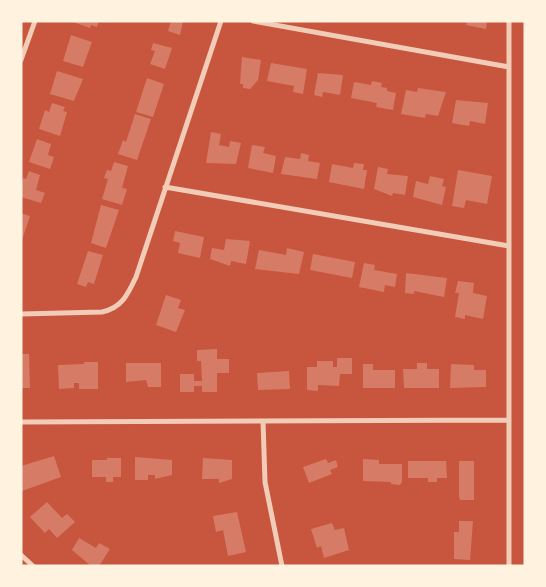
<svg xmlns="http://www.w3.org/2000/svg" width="546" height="587" viewBox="0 0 546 587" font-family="'Sofia Sans Condensed',sans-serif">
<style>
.building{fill:#d67c66}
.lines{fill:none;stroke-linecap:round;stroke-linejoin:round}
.minor{stroke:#f1ccb7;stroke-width:5}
</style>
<rect width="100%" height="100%" fill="#c8553d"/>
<!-- building -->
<path class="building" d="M70 21H99L97 27 91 25 90 28Z
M171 21H183L180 35 168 31Z
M467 21H487L486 29 466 25Z
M71 35 92 42 83 67 63 61Z
M153 43 172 48 165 69 150 64 155 51 151 50Z
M242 57 261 60 258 80 250 89 243 88V84H240Z
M271 63 307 69 303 94 293 92 294 86 267 81Z
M57 71 83 79 74 101 50 94Z
M318 73 343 75 340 95 323 92 322 97 314 95Z
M147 78 164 84 153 117 136 112Z
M372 81 382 83 381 87 387 88V91L396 93 393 110 376 107 377 103 351 98 354 82 371 85Z
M418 88 446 92 438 116 426 114 425 118 401 114 406 90 417 92Z
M456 100 488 103 485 124 470 121 469 126 452 123Z
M52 103 65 107 63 111 67 112 60 136 39 129 45 110 49 112Z
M135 114 151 119 137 160 118 154 123 140 126 142Z
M211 132 221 134 219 145 229 147 230 141 241 143 236 164 206 163Z
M37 139 51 144 48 155 54 157 50 169 29 162Z
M252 145 265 147 263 153 276 156 273 173 248 168Z
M301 153 309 155 308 161 320 163 317 179 281 174 285 157 300 159Z
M114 162 128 166 122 188 127 189 122 205 102 199 108 179 104 178 107 170 111 171Z
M354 163 364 164 363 170H367L364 189 329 182 332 164 353 168Z
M378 167 388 169 387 174 408 176 405 195 393 193 392 196 374 189Z
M458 170 492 176 487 204 466 200 464 208 452 206Z
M29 171 40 175 36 190 45 193 41 203 21 197V183L23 178 26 179Z
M430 176 444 179 442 186 446 187 442 205 413 197 416 181 428 184Z
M101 205 119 210 106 248 91 243Z
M21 213 30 216 21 243Z
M175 231 204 237 200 258 178 253 180 243 173 241Z
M226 239 250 241 246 264 231 261 230 266 210 259 212 248 224 250Z
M287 248 304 252 299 274 255 269 259 250 286 255Z
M88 251 103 255 94 284 88 282 86 287 77 284Z
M313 254 355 262 352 278 310 270Z
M364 263 375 265 374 270 397 274 395 287 385 285 384 292 359 287Z
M406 273 447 278 444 297 414 291V294L405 293Z
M458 281 474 283 473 293 487 296 483 319 465 315V319L455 317 459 293H455Z
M166 295 181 300 178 308 185 310 176 332 156 325Z
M217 349V359H229V373H217V392H202V386H194V392H180V374H194V381H202L201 361H197V350Z
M21 354H29L30 388H21Z
M337 358H352V374H340L339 386 318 385V391L307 390V367H317V361H333V367H337Z
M84 362H98V389H79V383H74V388L59 389 58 365 84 364Z
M126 363H161V387H148L146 380 126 382Z
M417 363H427V369H439V388H404L403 369H417Z
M363 364H373V370H395V388H363Z
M451 364 474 365V370H486V387L450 388Z
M289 371 290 389 258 390 257 373Z
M54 456 61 477 22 491 21 466Z
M135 457 172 460V475L155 479V475H148V480H135Z
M107 458H121V477H113V482H106V477H92V460H107Z
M203 458 232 460V479L219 483V479H202Z
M326 459 328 463 336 460 338 467 330 470 332 474 309 483 303 467Z
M363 459 379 460V464H402V482L400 485 391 484V482L363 481Z
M408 461H446L447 478H437V482H428V478H408Z
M459 461H474V500H460L459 497Z
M47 502 62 518 67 514 75 522 57 538 49 529 45 533 30 517Z
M237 512 246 552 228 556 223 530 216 532 213 516Z
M459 521H473L470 560 454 559V532H459Z
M332 523 335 530 344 528 349 550 324 558 321 546 317 548 311 529Z
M79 538 96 548 99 543 110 549 99 566H91L72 550Z"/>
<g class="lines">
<!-- minor -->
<path class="minor" d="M253 21 509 67
M21 60 35 21
M165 187 509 246
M21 314 102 312C122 308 128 294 136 277L221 21
M263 421 265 482 282 566
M21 422 508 420
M21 555 33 566
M509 566V21"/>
</g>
<!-- border -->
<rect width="546" height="587" fill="none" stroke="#fff3e0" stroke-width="45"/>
</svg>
